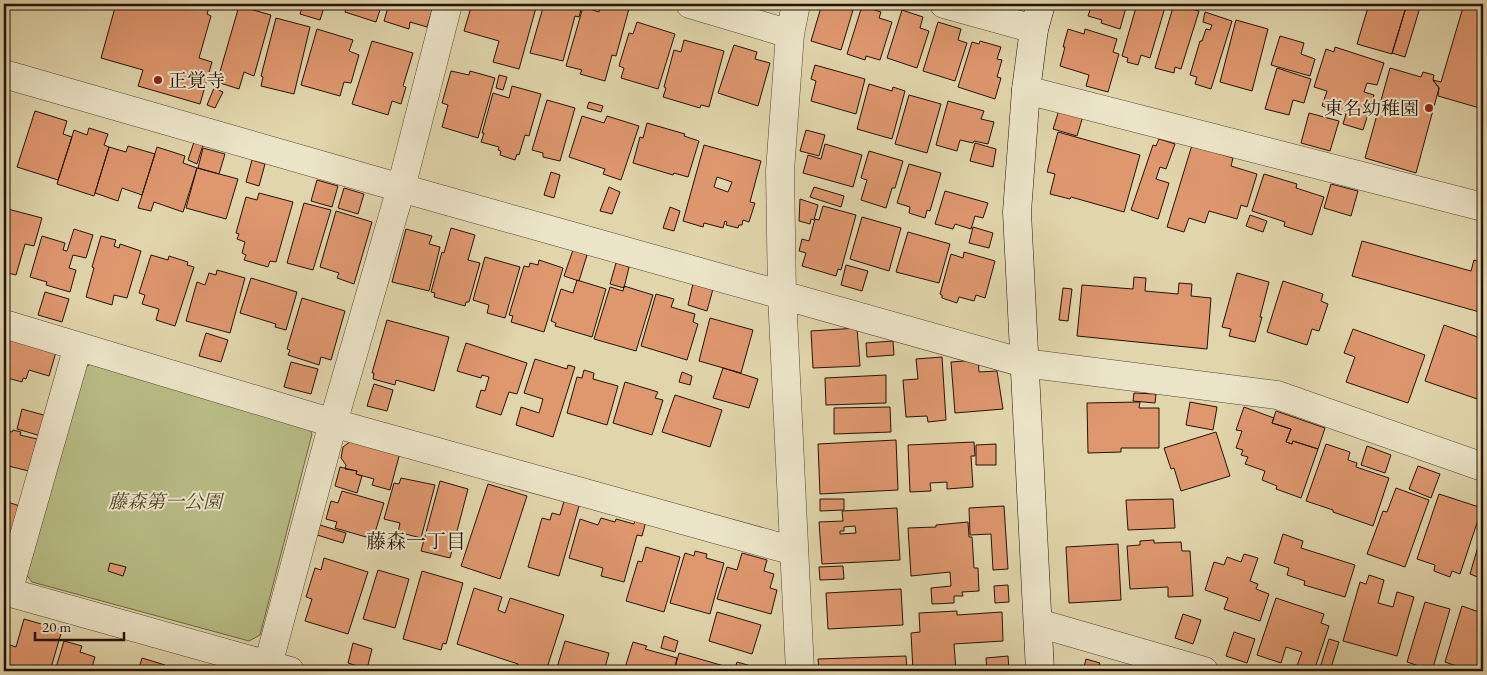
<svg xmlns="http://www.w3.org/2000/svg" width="1487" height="675" viewBox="0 0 1487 675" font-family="'EB Garamond','Noto Serif JP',serif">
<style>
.green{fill:#b8bc85;stroke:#6e6745}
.building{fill:#df976e;stroke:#251205;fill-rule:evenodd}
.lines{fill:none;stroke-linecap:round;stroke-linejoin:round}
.street-casing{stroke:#54432e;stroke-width:29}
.secondary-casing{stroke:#251205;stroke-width:29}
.street{stroke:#ece4c8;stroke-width:28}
.secondary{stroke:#ece4c8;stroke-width:28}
.poi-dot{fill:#8f2418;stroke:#ece4c8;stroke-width:2}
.labels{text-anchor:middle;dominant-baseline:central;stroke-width:4;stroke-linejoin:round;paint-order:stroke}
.poi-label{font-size:19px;fill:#251205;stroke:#ece4c8;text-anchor:start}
.park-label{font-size:19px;font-style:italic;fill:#51452b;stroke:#ece4c8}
.neighbourhood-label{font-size:20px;fill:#251205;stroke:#ece4c8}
</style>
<rect width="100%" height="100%" fill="#e1d5ab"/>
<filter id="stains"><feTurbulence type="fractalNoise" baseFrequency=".004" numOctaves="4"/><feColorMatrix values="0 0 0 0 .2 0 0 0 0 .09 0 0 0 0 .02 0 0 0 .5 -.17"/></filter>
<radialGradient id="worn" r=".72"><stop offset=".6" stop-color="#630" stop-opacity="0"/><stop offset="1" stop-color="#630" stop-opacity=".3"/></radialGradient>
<!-- green -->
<path class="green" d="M92 363 305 423 312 434 260 635 249 641 32 582 24 572 82 370Z"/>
<!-- building -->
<path class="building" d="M116 4H210L207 14 211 16 199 58 212 62 200 104 138 86 143 70 101 58Z
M303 4H325L320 20 300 14Z
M347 4H382L376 22 345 12Z
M389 4H434L427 27 410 22 409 29 384 21Z
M472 4H537L519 69 493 62 499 41 464 31Z
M544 4H574L582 6 579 17 575 16 563 61 530 53Z
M601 4 630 5 616 56 612 55 605 81 580 74 582 70 566 66 583 7 599 12Z
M822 4H845L844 8 853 10 841 50 811 41Z
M1092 4H1127L1120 29 1101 23 1102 20 1088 16Z
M1137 4H1166L1150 58 1141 55 1138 65 1127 62 1128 58 1122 56Z
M1174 4 1199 11 1181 69 1175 67 1174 73 1155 68Z
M1369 4H1407L1392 54 1357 44Z
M1407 4H1421L1405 57 1392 53Z
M1464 4H1483V109L1438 96 1439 88 1433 80 1441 82Z
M239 6 271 15 254 76 244 72 239 89 217 82Z
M862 6 881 12 879 18 892 22 880 60 866 56 865 60 847 54Z
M902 10 923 17 920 28 929 31 917 68 887 58Z
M1205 12 1232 21 1211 89 1195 84 1197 77 1190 75 1200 41H1202L1206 29 1210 30 1212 25 1203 22Z
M276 18 310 27 294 94 261 86 263 77 261 76Z
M1236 20 1268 29 1252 91 1220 82Z
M637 22 675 34 658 89 621 78 624 68 619 66 629 33 633 34Z
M938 22 961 29 958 40 967 43 955 81 923 71Z
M317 29 353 40 349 51 359 55 351 83 344 82 340 96 301 85Z
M1068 29 1084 34 1085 29 1117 39 1113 52 1119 54 1108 92 1086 86 1089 75 1060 66 1065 47H1063Z
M1280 36 1304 43 1301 54 1315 59 1310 76 1271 65Z
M684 40 724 51 709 107 701 105 700 108 663 97 666 88 664 87 674 50 681 52Z
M372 41 413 53 403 86 406 87 401 104 392 101 388 115 352 104Z
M980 41 1001 47 997 59 1002 60 997 77 1001 78 995 99 958 87 972 42 979 44Z
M734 45 757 52 755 59 770 63 758 106 718 93Z
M1335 47 1384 63 1377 85 1367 83 1364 92 1374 95 1363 130 1343 124 1346 114 1322 106 1327 91 1314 87 1326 49 1334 52Z
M815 65 865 79 856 114 811 101 816 81 811 79Z
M1277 68 1311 79 1304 103 1293 100 1289 115 1265 109Z
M1390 68 1421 77 1423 72 1434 75 1433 80 1439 88 1416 173 1365 158Z
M451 71 469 75 470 71 495 78 478 138 442 127 448 105 442 103Z
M499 75 507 77 503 90 496 88Z
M869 84 892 91 893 87 905 91 892 139 857 129Z
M512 86 541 94 529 136 525 135 519 155 517 154 515 160 500 155 501 151 498 150 499 147 481 142 484 133H482L493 93 509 98Z
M214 88 223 92 215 108 207 105Z
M909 95 941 104 927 153 895 144Z
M547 100 575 108 560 161 543 157V153L532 150Z
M948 101 984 111 981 119 994 122 988 144 974 141 973 143 960 140 957 151 936 145Z
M589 102 603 106 601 112 587 108Z
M1059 110 1083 116 1077 136 1053 129Z
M35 111 67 121 63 134 72 137 58 180 17 167Z
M1309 113 1339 121 1330 151 1301 143Z
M582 116 604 123 607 116 639 126 621 180 603 174 605 169 569 157Z
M647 123 685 134 684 136 699 141 688 177 674 173 673 175 633 163 640 137 643 138Z
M89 128 108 134 104 145 109 147 94 196 57 184 74 130 87 135Z
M806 130 825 135 819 156 800 151Z
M1058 132 1140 155 1124 212 1071 197 1070 199 1050 194 1055 174 1047 172Z
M1159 139 1175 144 1166 169 1160 167 1156 179 1169 183 1158 219 1131 210 1153 145 1156 146Z
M194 142 203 145 197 164 188 160Z
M975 143 996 149 993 167 970 161Z
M825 144 862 155 853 187 803 173 808 155 821 159Z
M704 145 761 161 750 202 755 203 749 222 743 220 742 225H739L738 228 726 225 727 222 725 221 723 228 704 223 703 227 683 221ZM717 177 732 182 728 192 714 187Z
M1192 145 1233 158 1231 166 1257 174 1247 207 1241 205 1237 219 1209 211 1205 223 1189 218 1184 232 1167 227Z
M128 146 155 154 142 195 122 188 118 201 95 193 109 147 126 152Z
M157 147 185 156 183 163 197 168 183 212 154 202 151 211 138 208Z
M203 148 225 154 219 174 198 168Z
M869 151 903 161 895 188H892L886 208 861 200 867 180 861 178Z
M252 160 265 164 259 186 246 182Z
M909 164 941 173 930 211 927 210 925 218 909 213 910 207 897 203Z
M197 168 238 179 226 219 186 208Z
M551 172 560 175 554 198 544 195Z
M1264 174 1297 184 1296 188 1324 197 1312 235 1284 226 1285 222 1252 211Z
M317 180 338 186 332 207 311 201Z
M1331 184 1358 191 1351 216 1324 208Z
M609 187 620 192 612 214 600 211Z
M814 187 844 196 841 207 810 197Z
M344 188 364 194 358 214 338 208Z
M945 191 988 203 983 218 975 216 971 229 955 224 953 229 935 224Z
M259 193 293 202 276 262 270 261 268 267 244 260 246 255 242 253 245 242 237 239 239 234 236 233 246 197 257 200Z
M800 199 818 205 814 220 811 219 810 224 799 221Z
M304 203 331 210 313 270 287 263Z
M823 206 856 215 841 270 838 269 836 276 802 266 806 253 799 251 802 239 809 241 815 219 819 220Z
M670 207 680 211 674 231 663 228Z
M4 208 42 218 34 246 25 244 16 275 4 272Z
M336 211 372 222 354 284 337 278 339 273 320 267Z
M1250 215 1267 221 1263 232 1246 226Z
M862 217 901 228 889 271 850 259Z
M973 227 993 233 989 248 969 243Z
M451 228 475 235 468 260 480 263 469 302H466L465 306 434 297 435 293 431 292 442 252 444 253Z
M74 229 93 235 86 258 73 255 69 268 76 270 70 292 46 285 47 282 30 277 42 236 65 243 63 250 67 251Z
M406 229 432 236 429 244 440 247 429 291 392 282Z
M908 232 950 244 939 283 896 272Z
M101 236 116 240 114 246 119 248 120 244 141 251 127 298 114 295 112 305 86 297 94 268 92 267Z
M1362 241 1471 271 1474 260 1483 263V313L1352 276Z
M573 250 587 255 579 281 564 276Z
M964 252 995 261 985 298 976 295 974 301 959 297 957 303 942 298V295L940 294 951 254 963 258Z
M151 255 168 260 169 256 188 262 187 265 194 267 175 326 156 320 159 309 142 304 145 295 139 293Z
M485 257 520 267 505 318 487 313 489 305 473 300Z
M539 260 563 268 544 332 511 322 513 316 509 315 524 266 529 267 530 263 538 265Z
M616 263 629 267 624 288 610 284Z
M846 265 868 271 862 291 841 285Z
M217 270 245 278 230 333 186 321 197 282 205 285 209 273 216 275Z
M1237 273 1269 282 1260 317H1262L1255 342 1229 336 1231 329 1222 327Z
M1134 277 1146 278 1145 291 1178 294 1179 283 1192 284 1191 296 1211 298 1207 349 1077 336 1082 285 1133 289Z
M251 278 297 292 286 330 275 327 276 324 240 313Z
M577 280 606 289 592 337 555 326 556 323 551 321 561 289 573 293Z
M1283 281 1323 294 1321 301 1328 304 1319 331 1312 329 1307 345 1267 332Z
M693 284 713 289 707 311 688 305Z
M624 286 653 295 636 351 594 339 610 287 623 291Z
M1063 288 1072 289 1068 321 1059 320Z
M45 292 69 299 62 322 38 315Z
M656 294 674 299 671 307 695 314 693 322 698 324 687 360 641 346Z
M302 298 345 311 331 360 321 357 319 365 288 355 290 350 287 349Z
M710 318 753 330 741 373 699 361Z
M387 320 449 337 434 391 396 380 395 385 373 379 374 373H372Z
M1444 325 1483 339V401L1425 381Z
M857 328 860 366 813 368 811 331Z
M1353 329 1425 355 1408 403 1346 382 1355 357 1344 353Z
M206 333 228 340 221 362 199 356Z
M4 337 56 352 49 376 29 370 26 379 23 378 22 382 4 377Z
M893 341 894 355 867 357 866 343Z
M466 343 527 363 517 394 509 392 501 415 476 407 481 390 485 391 489 377 482 375 481 378 457 371Z
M942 357 946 420 928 422 927 416 906 417 903 380 918 379 916 359Z
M535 359 567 369 568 365 575 367 553 437 516 425 521 407 539 413 543 399 524 393Z
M978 360 979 372 997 371 1003 409 955 413 951 362Z
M291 362 318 369 311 394 284 387Z
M723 368 758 379 749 408 713 398Z
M584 370 594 373 593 379 618 386 607 425 567 413 577 377 582 378Z
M682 372 692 376 690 385 679 382Z
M886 375V403L826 405 825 378Z
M625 382 658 392 655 398 663 400 652 435 613 423Z
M374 384 393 390 387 411 367 406Z
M1134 393 1156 394 1155 403 1133 401Z
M675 395 722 410 710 447 662 432Z
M1140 402 1139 408H1159V448H1121V452L1088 453 1087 403Z
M1190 402 1217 407 1213 430 1186 425Z
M890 407 891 432 834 434V408Z
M1244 407 1274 418 1272 423 1291 429 1286 442 1292 444 1293 441 1318 449 1301 498 1276 489 1277 486 1262 480 1265 471 1245 464 1248 457 1241 455 1243 450 1236 448 1242 431 1236 430Z
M22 409 47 416 41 436 17 429Z
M1276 411 1325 428 1318 449 1293 441 1292 444 1286 442 1291 429 1272 423Z
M4 430 12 432 13 430 21 432 20 435 37 439 29 471 4 465Z
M1216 432 1230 476 1181 491 1174 468 1171 469 1164 448Z
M896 440 898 490 820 494 818 444Z
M351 441 401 449 390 490 372 485 374 479 356 474 357 471 345 469 346 465 341 458 343 447Z
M974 442 975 456H971L973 487 947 489V482L930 483 931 491 910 492 908 445Z
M996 444V465H976V445Z
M1326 444 1350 452 1348 460 1357 463 1356 467 1389 478 1373 526 1333 512V510L1306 501Z
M1367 446 1391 455 1385 473 1361 465Z
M1418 466 1440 474 1431 498 1409 489Z
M340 467 357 471 356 474 362 476 357 493 335 486Z
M401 478 435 485 421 538 398 532 400 523 384 519 394 483 399 484Z
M440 481 468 489 450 558 421 551Z
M488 484 527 496 500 579 461 566Z
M1396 488 1429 500 1405 567 1367 554 1383 511 1387 512Z
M342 491 384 503 373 539 335 528 337 522 326 519 331 501 338 503Z
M566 494 581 499 559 576 528 567 542 518 550 520 552 513 560 515Z
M1439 494 1482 508 1460 574 1452 571 1450 577 1434 571 1435 565 1417 559Z
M820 499H844V510L820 511Z
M1173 499 1175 528 1128 530 1126 500Z
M4 501 20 506 7 546 4 545Z
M1004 506 1008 569 993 570 991 534 970 535 969 508Z
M897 508 900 560 822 564 819 522 843 521 842 511ZM855 526 856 533 840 534V531H844V527Z
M638 511 648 514 642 536 637 535 624 582 601 576 603 568 569 558 580 519 598 525 601 518 615 522 616 519 634 524Z
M968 522 969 537H972L974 568H978L979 591 962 592 963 596H954V603L932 604 931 588 951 586 950 572 911 576 908 528 936 527V525Z
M320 525 346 533 343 543 317 535Z
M1482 533H1483V579L1470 574Z
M1283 534 1303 541 1301 548 1355 565 1345 597 1304 585 1305 581 1287 575 1289 568 1274 563Z
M1154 540V543L1181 542 1182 551H1190L1193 596 1168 597V587L1130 589 1127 546 1140 545V541Z
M1118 544 1121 600 1069 603 1066 547Z
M646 547 680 557 664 612 626 601 638 561 642 562Z
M695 551 707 554 706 558 724 563 710 614 670 603 685 553 694 556Z
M742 553 767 560 764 571 774 574 770 588 777 590 771 614 717 599 727 567 737 570Z
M1244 554 1258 558 1250 581 1258 584 1256 589 1269 594 1260 621 1224 609 1228 598 1205 590 1214 562 1224 565 1227 557 1241 562Z
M324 558 368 572 348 634 305 621 312 599 306 597 315 568 321 570Z
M110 563 126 567 123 576 108 571Z
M843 566 844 579 820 580 819 567Z
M378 570 409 579 395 628 363 619Z
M422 571 463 583 446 644 443 643 441 650 403 639Z
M1369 575 1384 580 1378 603 1393 607 1397 592 1414 597 1397 656 1343 641 1360 582 1366 584Z
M1008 585 1009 602 995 603 994 586Z
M474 588 502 597 498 610 505 613 510 598 564 615 546 671H524L517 669 518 664 457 644Z
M901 589 903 625 828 629 826 593Z
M1276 598 1324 614 1321 623 1329 626 1314 671H1295L1302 652 1286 647 1281 663 1257 655Z
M1425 602 1450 609 1432 671 1421 670 1422 667 1407 662Z
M1462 606 1479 612 1478 616 1483 617V671H1464L1465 669 1445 662Z
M957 611V615L1002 612 1003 641 954 644 956 671H913L911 633 920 632 919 613Z
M717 612 761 625 752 654 709 641Z
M1183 614 1201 620 1193 644 1175 638Z
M24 619 62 630 50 671H19L4 667 10 645 16 647Z
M1234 632 1255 639 1247 663 1226 656Z
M664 636 678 641 675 652 661 648Z
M1329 639 1339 642 1330 671H1319Z
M64 641 82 646 80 652 95 657 92 667 101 671H55Z
M565 641 609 653 604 671H556Z
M633 642 647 646 645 649 677 658 674 671H624Z
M353 643 372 649 367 669 348 663Z
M679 653 731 668 730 671H674Z
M906 656 907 671H819L818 659Z
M1008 656 1009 671H987L986 658Z
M142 658 165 665 163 671H138Z
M1086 659 1100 663 1099 665 1104 666 1103 671H1083Z
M737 662 769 671H734Z"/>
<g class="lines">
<defs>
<path id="street" d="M690 4 790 34
M796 4 790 34 780 171 782 295 800 671
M944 4 1034 29
M4 74 401 188 1024 363 1277 395 1483 467
M1026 90 1483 207
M4 324 333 423 794 551
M4 591 290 671
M8 592 78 346
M1038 623 1204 671
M268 671V665L333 423 401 188 448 4"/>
<path id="secondary" d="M1040 671 1017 212 1026 90 1034 29 1041 4"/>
</defs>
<!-- street casing -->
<use href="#street" class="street-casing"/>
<!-- secondary casing -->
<use href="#secondary" class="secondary-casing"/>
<!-- street -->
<use href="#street" class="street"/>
<!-- secondary -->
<use href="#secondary" class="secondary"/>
</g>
<!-- markers -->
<g class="poi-dot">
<circle cx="158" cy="80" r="5"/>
<circle cx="1429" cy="108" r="5"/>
</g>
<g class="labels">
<!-- poi labels -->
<g class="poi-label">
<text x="168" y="80">正覚寺</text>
<text x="1419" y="108" text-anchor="end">東名幼稚園</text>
</g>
<!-- park labels -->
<g class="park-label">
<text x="165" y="501">藤森第一公園</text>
</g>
<!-- neighbourhood labels -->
<g class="neighbourhood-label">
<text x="416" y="541">藤森一丁目</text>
</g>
</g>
<!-- margin -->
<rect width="1487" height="675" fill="none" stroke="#e1d5ab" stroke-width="20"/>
<rect x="5" y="5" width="1477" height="665" fill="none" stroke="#251205" stroke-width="2.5"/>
<rect x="10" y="10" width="1467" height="655" fill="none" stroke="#251205"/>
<!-- scale -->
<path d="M35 632v8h89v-8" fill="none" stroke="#251205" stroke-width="2.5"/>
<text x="42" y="632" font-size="15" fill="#251205" stroke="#ece4c8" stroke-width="4" paint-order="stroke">20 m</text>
<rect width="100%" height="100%" filter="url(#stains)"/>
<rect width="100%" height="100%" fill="url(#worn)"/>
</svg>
